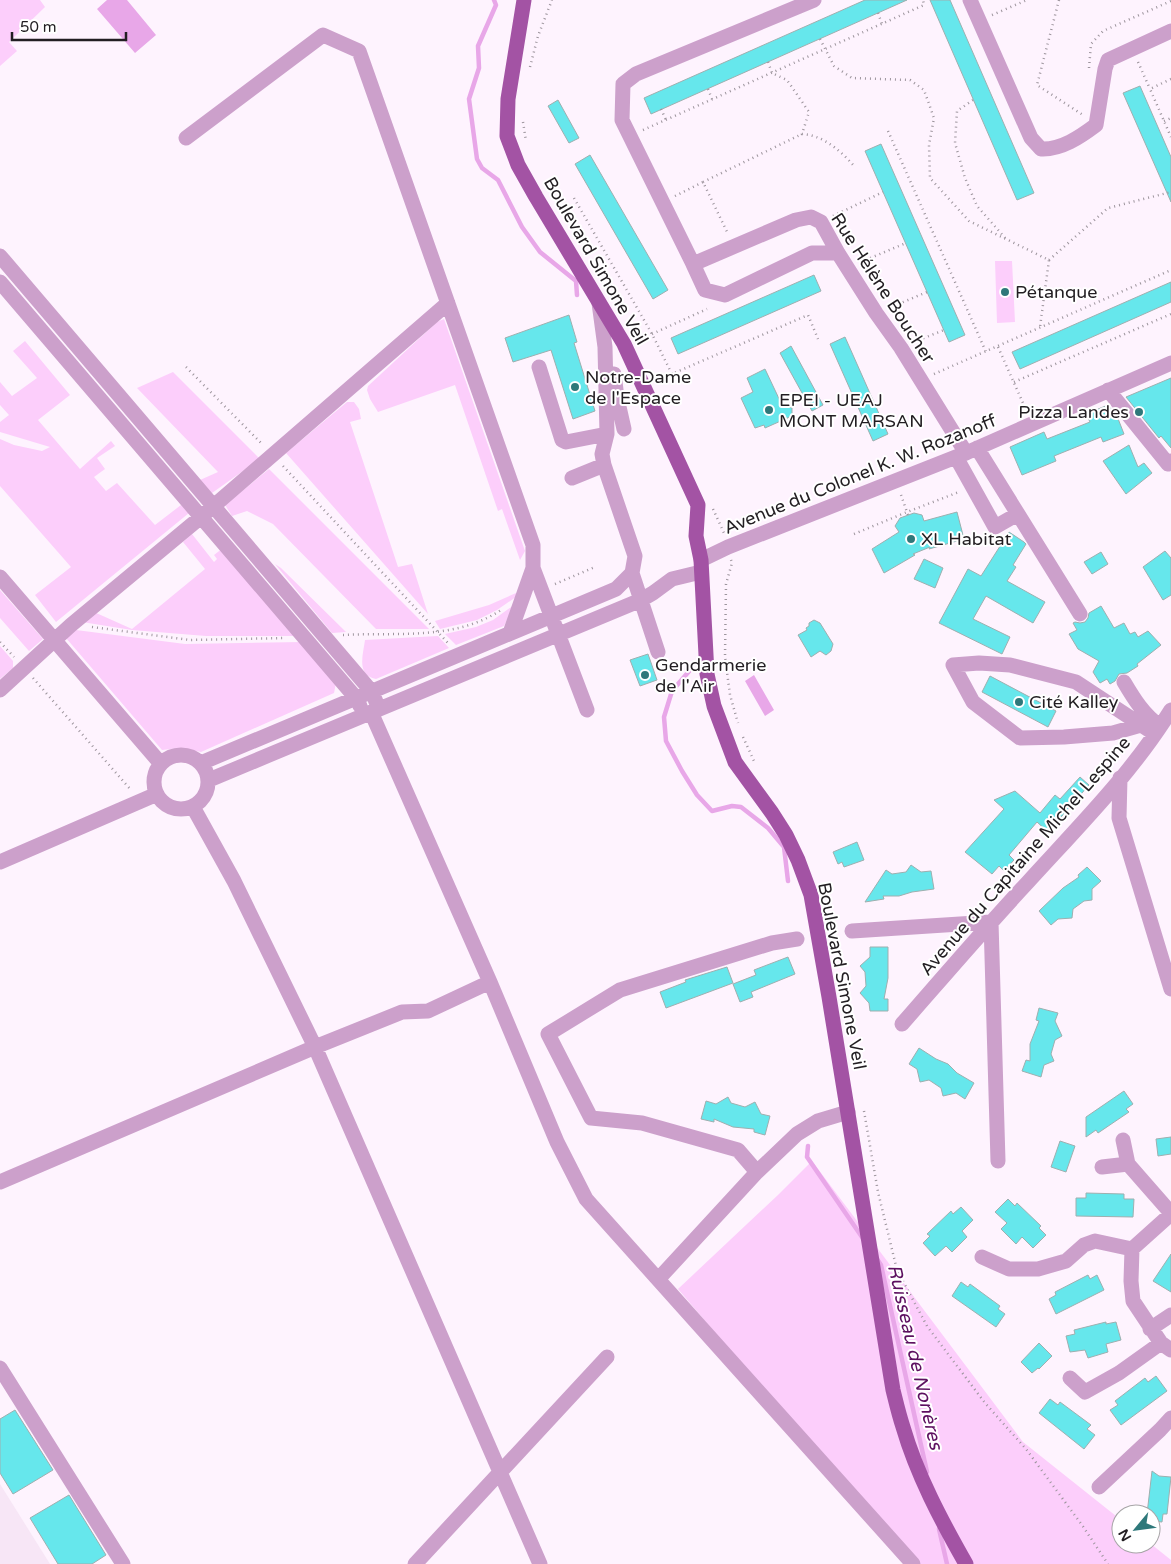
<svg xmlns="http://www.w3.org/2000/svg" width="1171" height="1564" viewBox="0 0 1171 1564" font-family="'Varela Round',sans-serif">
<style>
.built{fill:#f7e6f6}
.green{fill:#fccefb}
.water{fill:#e8a7e8}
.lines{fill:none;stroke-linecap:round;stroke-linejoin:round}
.stream{stroke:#e8a7e8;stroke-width:4.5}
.building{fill:#66e7ec;stroke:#9eafaf}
.path{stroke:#9d959d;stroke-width:2.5;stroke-dasharray:1 4;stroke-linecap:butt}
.minor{stroke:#cca0cb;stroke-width:15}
.major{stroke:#a353a4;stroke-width:15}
.poi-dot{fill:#2e787a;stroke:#fff;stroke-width:2}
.labels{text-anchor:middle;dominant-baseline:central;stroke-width:4;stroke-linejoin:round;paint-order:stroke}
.street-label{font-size:18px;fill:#221e22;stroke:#fff}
.poi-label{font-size:18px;fill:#221e22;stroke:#fff;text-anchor:start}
.water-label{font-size:19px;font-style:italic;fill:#5d1060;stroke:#fff}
</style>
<rect width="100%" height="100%" fill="#fef3fe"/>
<!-- built -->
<path class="built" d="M0 1484 50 1564H0Z"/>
<!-- green -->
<path class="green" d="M0 0H40L45 7 9 42 17 51 0 66Z
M995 261H1012L1015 322 997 323Z
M444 319 525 551 520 560 502 509 498 511 455 385 378 412 370 399 367 390 368 386 437 322Z
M25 341 70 395 38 420 80 469 111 441 115 446 97 458 105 469 94 477 106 491 117 483 155 525 181 505 189 513 56 622 35 595 71 567 0 486V439L14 445 42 451 50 447 0 432V422L9 415 0 405V382L12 396 37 378 13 351Z
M173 372 260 459 212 493 200 480 218 472 137 388Z
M347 402H354L359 409 361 419 350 422 398 567 412 564 428 614 286 453Z
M269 469 429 629H376L273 524 247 511 232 516 225 505Z
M192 534 214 562 217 559 214 555 223 548 295 636H206L132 630 82 622 94 612 132 629 205 569 183 542Z
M275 564 281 568 346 632 332 633Z
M0 590 43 639 29 651 0 618Z
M516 593V597L497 610 477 620 440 629 435 621 489 605Z
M514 605 504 626 456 645 445 634 476 627 493 620Z
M76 630 185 644 303 642 336 683 334 693 201 752 179 748 162 750 66 638Z
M438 636 449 648 376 679C356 675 363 655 365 640Z
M0 646 13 661V668L0 679Z
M812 1161 1023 1442 1121 1520V1544H1151L1171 1560V1564H911L678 1289 779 1194Z"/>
<!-- water -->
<path class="water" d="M107 0H127L156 35 135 53 97 9Z
M754 675 774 710 765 716 745 681Z"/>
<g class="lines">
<!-- stream -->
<path class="stream" d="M494 0 496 5 478 46 479 68 469 99 477 159 482 168 498 180 522 227 540 252 576 281 577 295
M691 669 672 691 664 717 666 741 682 771 697 795 712 811 732 806 741 807 768 828 784 847 788 881
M808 1146 807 1157 864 1240
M877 1259 881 1265 927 1472
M939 1529 947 1564"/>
</g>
<!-- building -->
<path class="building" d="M865 0H907L651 114 644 98Z
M930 0H950L1034 193 1017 200Z
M1140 86 1171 157V202L1123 93Z
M558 100 579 138 569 143 548 106Z
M881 144 965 335 949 342 865 151Z
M590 155 668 290 653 299 575 164Z
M814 275 821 291 678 354 671 338Z
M1171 282V302L1020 369 1012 352Z
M569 315 577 342 574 343 595 411 573 419 551 350 513 362 505 338Z
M845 337 888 434 873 441 830 344Z
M791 346 823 405 812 411 780 353Z
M765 369 782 405 792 408V416L765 428 764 425 755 428 741 398 753 392 747 378Z
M1171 378V448L1161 436 1159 438 1126 397Z
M1108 405 1117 416 1124 434 1103 442 1101 437 1054 456 1056 461 1022 475 1010 447 1044 432 1047 439 1090 422 1086 414Z
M1129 445 1138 467 1144 463 1152 473 1126 494 1103 461Z
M957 512 964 539 929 549 930 547 913 554 915 555 884 573 872 549 899 532 895 526 900 518 914 513 922 515 924 521Z
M1009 532 1024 542 1026 544 1013 565 1016 567 1007 581 1045 602 1033 623 986 596 973 619 1010 637 1002 654 939 623 968 569 981 576Z
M1165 551 1171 558V595L1163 600 1143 567Z
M1101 552 1108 564 1092 574 1084 562Z
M924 559 943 568 935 588 914 579Z
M1101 606 1114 628 1124 623 1130 634 1135 632 1138 637 1148 631 1161 645 1137 664 1138 666 1127 673 1119 674 1115 681 1110 684 1107 679 1100 683 1093 672 1099 661 1078 649 1069 634 1077 630 1073 623 1075 622 1080 623 1085 622 1088 618 1089 613Z
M814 620 820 623 833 644 831 651 826 655 820 651 811 657 798 635 807 630 806 628 809 626V623Z
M648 654 657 680 640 686 630 660Z
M990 676 1056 711 1048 727 982 692Z
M1080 777 1089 785 1048 832 1037 822 1009 855 1014 860 1004 871 999 866 992 874 965 852 1004 809 994 800 1015 791 1040 813 1055 795 1060 799Z
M857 842 864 860 844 867 842 862 838 864 833 852Z
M911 865 921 872 931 871 934 889 912 892 899 896H883L884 899 865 902 886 870 892 874 906 872Z
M1087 867 1101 881 1092 889V900L1084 901 1073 909 1072 918 1058 919 1051 925 1039 911 1063 888 1079 877 1078 875Z
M870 947H888V978L884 999H888V1011H870L869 1003 860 993 866 986 865 972 860 966 870 957Z
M788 957 795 974 751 992 753 997 740 1002 733 984 756 975 754 970Z
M727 967 733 983 666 1008 660 992 686 982 685 980Z
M1039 1008 1058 1013 1055 1021 1062 1036 1055 1040 1051 1054 1054 1061 1044 1065 1041 1077 1022 1071 1026 1060 1030 1061V1044L1039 1021 1036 1020Z
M919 1048 936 1059 948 1064 957 1073 974 1083 965 1099 956 1093 943 1096 941 1088 929 1080 920 1082 917 1069 909 1064Z
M1124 1091 1133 1104 1126 1109 1129 1112 1098 1133 1096 1130 1086 1137V1117Z
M728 1097 731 1103 745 1107 755 1102 761 1114 770 1116 765 1135 754 1132V1129L733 1127 714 1119V1122L701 1119 706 1101 716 1104Z
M1171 1137V1154L1158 1156 1156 1139Z
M1060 1141 1075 1146 1066 1172 1051 1167Z
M1086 1193 1124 1194V1199H1134L1133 1217 1076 1216V1198H1086Z
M1008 1199 1015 1206 1017 1203 1041 1226 1039 1228 1046 1235 1033 1248 1022 1237 1016 1244 1001 1229 1007 1223 995 1212Z
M961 1207 973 1220 962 1231 967 1237 952 1252 946 1246 935 1256 923 1243 930 1236 927 1234 951 1211 953 1214Z
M1171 1254V1292L1153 1281Z
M1088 1275 1090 1279 1097 1275 1104 1290 1056 1314 1049 1299 1056 1295 1055 1292Z
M961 1282 968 1287 970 1284 1000 1306 998 1309 1005 1314 996 1327 952 1296Z
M1106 1322V1324L1116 1322 1121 1340 1106 1344 1108 1352 1088 1358 1085 1350 1070 1352 1066 1336 1075 1334 1074 1330Z
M1039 1343 1052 1356 1039 1369 1038 1368 1032 1373 1021 1362Z
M1156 1376 1167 1391 1121 1425 1110 1410 1118 1405 1115 1401 1145 1378 1148 1382Z
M1050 1399 1058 1405 1060 1402 1091 1425 1087 1429 1095 1435 1084 1449 1039 1413Z
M15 1410 53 1470 13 1494 0 1473V1419Z
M1152 1471 1159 1476 1171 1477 1167 1514H1163L1162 1522 1151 1521V1514H1147Z
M69 1495 106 1555 92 1564H58L30 1518Z"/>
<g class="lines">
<!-- path -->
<path class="path" d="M1059 0 1037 85 1083 115
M878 13 882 24
M992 15 1027 0
M820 39 834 66 852 78 910 80 924 90 934 118 929 145 930 178 969 221 1049 260 1040 327
M768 62 772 73 787 80 809 112 802 134C823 135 841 151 854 166
M1138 62 1150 89
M530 67 538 36 552 0
M1089 68 1091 44 1103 31 1171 1
M1171 79 1150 89 1171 137
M708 89 712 99
M973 100 957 111 955 143 965 178 977 206 1007 240
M661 109 666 120
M1164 121 1171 118
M523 122 526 141
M643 130 924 5 923 0
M888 131 986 352
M703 182 802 134
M675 196 703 182 728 234
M574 198 652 334 672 374 808 315 818 339
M833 216 883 192
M1049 260 1108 208 1171 192
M861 262 906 243
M889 308 927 292
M652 334 707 309
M914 342 944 330
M998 347 1027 412
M186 367 262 444
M934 374 1171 270
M1014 382 1171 314
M283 466 448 643
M901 495 908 515
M713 509 724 533
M854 534 907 512 959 492
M731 560 732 563 726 584 725 657 730 695 738 723
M555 584 595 567
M92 627 190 640 285 638
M343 635C396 632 454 641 501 610
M0 642 14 657
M33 678 131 790
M743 737 754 761
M864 1111 878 1192 897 1270 927 1326 985 1403 1026 1449 1082 1525 1108 1564"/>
<!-- minor -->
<path class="minor" d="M814 0 636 74 623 84 622 120 693 264 796 220 811 217 821 222 838 253 876 313 901 348 966 453
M970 0 1031 138 1041 149C1061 150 1080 137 1096 125L1105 69 1108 60 1171 31
M186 138 323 35 359 51 533 545V568L587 710
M0 256 372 692 379 709
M693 264 705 290 725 295 812 253H838
M0 282 356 698 360 706
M539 367 562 440 566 442 607 434
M614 374 617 398 624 429
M1108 390 1168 464 1171 461
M977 448 1080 614
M956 457 995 527 1018 514
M572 478 604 465
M701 560 728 547 966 453 1171 363
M632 573 658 652
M0 577 161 764
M510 633 533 568
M1124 682C1134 699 1144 715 1160 726
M0 690 71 625 201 517 448 303
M371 712 490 982 557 1142 586 1199 913 1564
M1141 725 1113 733 1064 737 1020 738 973 702 953 665 979 663 1010 665 1076 682 1155 734
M154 782a27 27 0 1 1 54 0a27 27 0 1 1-54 0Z
M201 763 616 589 632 573 635 556 604 465 602 454 607 434 605 347 599 303
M1120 778 1119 818 1171 989
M209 780 641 600 653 593 672 579 701 572
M193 807 234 881 315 1047 540 1564
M0 862 157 794
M852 931 991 922 998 1161
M902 1024C944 976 985 928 1028 882 1078 827 1132 773 1171 710
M1123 1140 1128 1164
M1102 1167 1128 1164 1171 1213
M757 1172 738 1150 642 1123 591 1118 548 1034 620 990 772 943 797 939
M0 1182 315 1047 402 1012 428 1011 490 982
M1171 1214 1132 1249 1131 1281 1133 1301 1161 1343 1171 1350
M982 1257 1009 1269H1038L1066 1261 1084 1245 1095 1241 1132 1249
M663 1274 757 1172 797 1134 818 1121 848 1112
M1150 1329 1171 1315
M0 1368 123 1564
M1070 1378 1085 1392 1119 1373 1161 1343
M1099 1487 1160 1430 1171 1418
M415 1564 607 1357"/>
<!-- major -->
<path class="major" d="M524 0 508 99 507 136 518 165 536 197 624 344 698 505 696 536 701 560 707 674 714 706 735 762 772 813 786 835 798 860 811 895 829 997 893 1390C896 1402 899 1415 903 1427 917 1475 941 1520 966 1564"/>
</g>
<!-- markers -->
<g class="poi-dot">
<circle cx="1005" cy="292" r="5"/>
<circle cx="575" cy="387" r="5"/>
<circle cx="769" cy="410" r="5"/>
<circle cx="1139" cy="412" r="5"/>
<circle cx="911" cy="539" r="5"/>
<circle cx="645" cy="675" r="5"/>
<circle cx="1019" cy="702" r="5"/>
</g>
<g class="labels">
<!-- street labels -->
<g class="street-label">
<text transform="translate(596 261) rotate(60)">Boulevard Simone Veil</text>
<text transform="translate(883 288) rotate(57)">Rue Hélène Boucher</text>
<text transform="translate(860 474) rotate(-22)">Avenue du Colonel K. W. Rozanoff</text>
<text transform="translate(1025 856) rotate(-49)">Avenue du Capitaine Michel Lespine</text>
<text transform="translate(842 976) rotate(79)">Boulevard Simone Veil</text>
</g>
<!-- poi labels -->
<g class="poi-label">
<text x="1015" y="292">Pétanque</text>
<text x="585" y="377">Notre-Dame<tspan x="585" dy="21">de l'Espace</tspan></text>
<text x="779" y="400">EPEI - UEAJ<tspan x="779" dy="21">MONT MARSAN</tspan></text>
<text x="1129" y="412" text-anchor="end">Pizza Landes</text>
<text x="921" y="539">XL Habitat</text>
<text x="655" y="665">Gendarmerie<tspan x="655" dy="21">de l'Air</tspan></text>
<text x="1029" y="702">Cité Kalley</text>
</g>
<!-- water labels -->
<g class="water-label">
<text transform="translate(915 1357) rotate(77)">Ruisseau de Nonères</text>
</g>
</g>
<!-- north arrow -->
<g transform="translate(1136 1529) rotate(241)"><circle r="24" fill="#ffffff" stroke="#a7a5a7"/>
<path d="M0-4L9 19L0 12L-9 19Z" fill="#2e787a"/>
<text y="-8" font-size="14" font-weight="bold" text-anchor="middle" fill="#221e22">N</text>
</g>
<!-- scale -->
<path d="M12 32v8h114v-8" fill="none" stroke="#221e22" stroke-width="2.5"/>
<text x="20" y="32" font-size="15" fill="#221e22" stroke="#ffffff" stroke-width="4" paint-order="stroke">50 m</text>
</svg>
